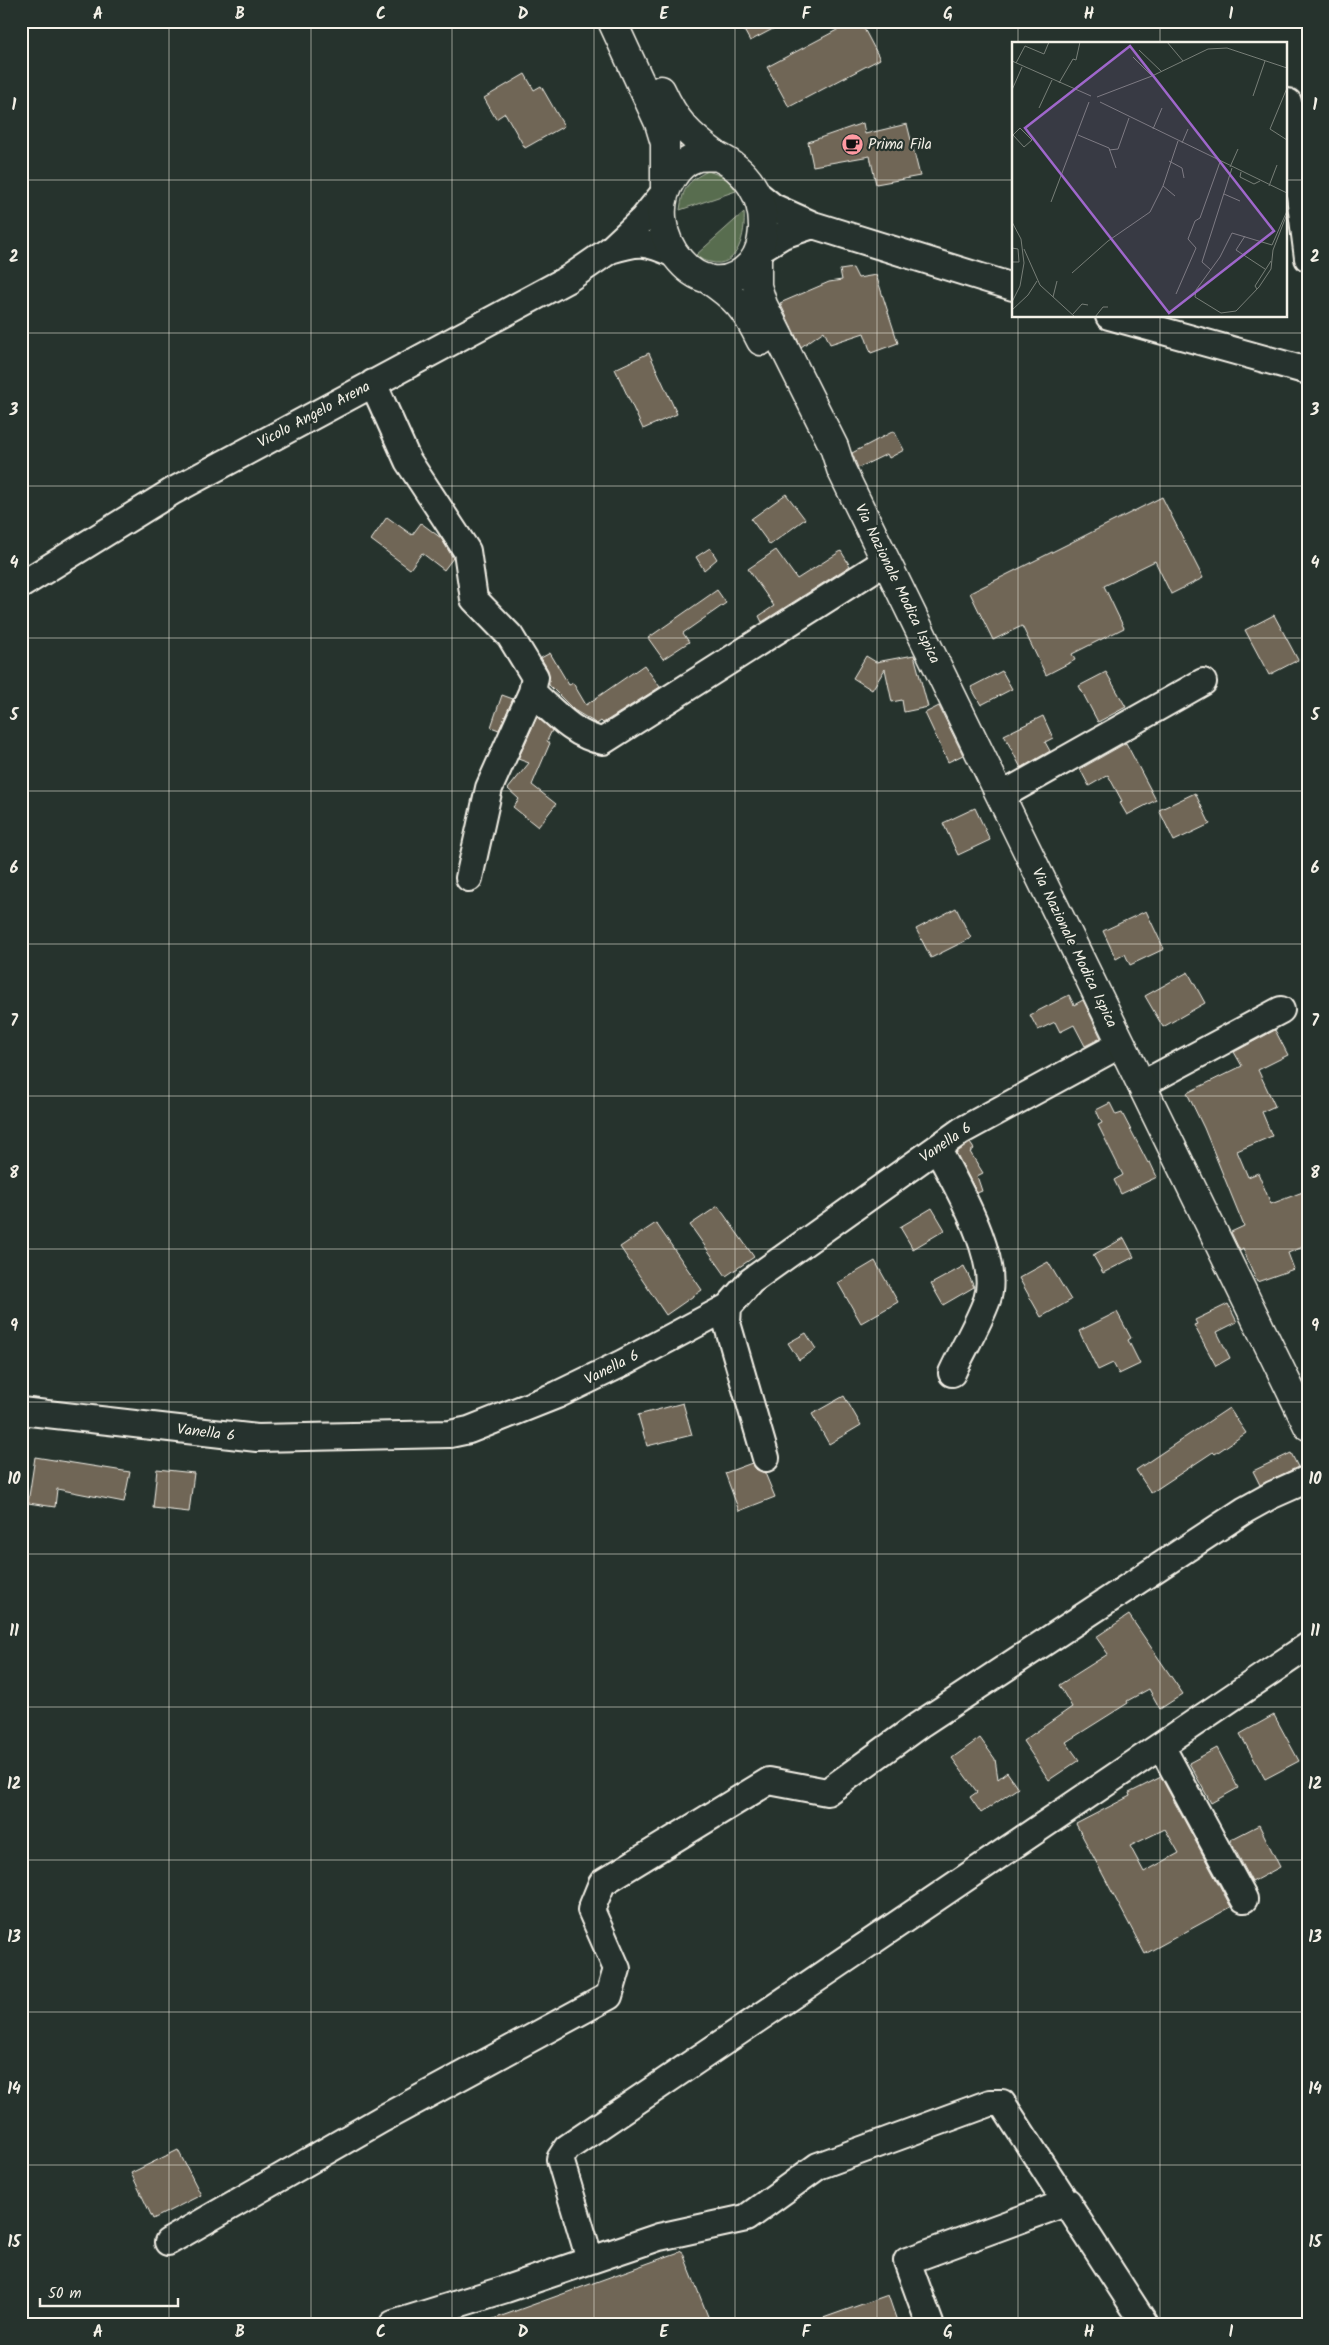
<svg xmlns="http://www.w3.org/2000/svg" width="1329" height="2345" viewBox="0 0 1329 2345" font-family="Kalam,sans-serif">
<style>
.green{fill:#596d50;stroke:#a6af9c}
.building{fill:#6f6657;stroke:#f4f1e8;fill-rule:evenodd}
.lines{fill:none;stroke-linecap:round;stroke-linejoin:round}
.minor-casing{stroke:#f4f1e8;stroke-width:30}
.major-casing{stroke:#f4f1e8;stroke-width:31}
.minor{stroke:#26332d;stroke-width:26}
.major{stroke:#26332d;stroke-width:28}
.grid{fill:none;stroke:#f4f1e8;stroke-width:1;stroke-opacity:0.55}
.labels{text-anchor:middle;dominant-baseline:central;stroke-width:4.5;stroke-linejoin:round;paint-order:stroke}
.poi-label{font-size:15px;fill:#f4f1e8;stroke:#26332d;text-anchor:start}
.street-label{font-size:15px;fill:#f4f1e8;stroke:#26332d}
.inset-road{fill:none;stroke:#787f78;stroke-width:1}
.view{fill:#9f67cb;fill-opacity:0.15;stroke:#9f67cb;stroke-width:2.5}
.inset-edge{fill:none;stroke:#f4f1e8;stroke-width:2.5}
.neatline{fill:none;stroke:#f4f1e8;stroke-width:2}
.grid-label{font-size:16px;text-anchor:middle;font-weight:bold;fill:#f4f1e8}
</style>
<rect width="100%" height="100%" fill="#26332d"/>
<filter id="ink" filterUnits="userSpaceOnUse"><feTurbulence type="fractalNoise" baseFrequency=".02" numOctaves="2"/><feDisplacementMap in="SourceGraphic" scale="10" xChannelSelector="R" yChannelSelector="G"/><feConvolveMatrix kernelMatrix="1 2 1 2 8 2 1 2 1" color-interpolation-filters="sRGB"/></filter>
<g filter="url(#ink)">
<!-- green -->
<path class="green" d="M708 171 727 178 736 191 680 210C683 188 687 181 708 171Z
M744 212C746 233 738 270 710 262 703 261 701 259 696 255Z"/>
<!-- building -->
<path class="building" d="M739 21H788L750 41Z
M854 21H860L880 59 789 107 767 67Z
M525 74 534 90 541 86 564 126 525 148 505 113 496 119 484 98Z
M863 123 865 134 907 124 920 176 876 184 870 156 813 166 808 142Z
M853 268 858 278 876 275 898 343 871 353 864 333 830 344 824 331 801 347 780 303 829 282 842 280 840 270Z
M649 353 677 414 643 429 615 369Z
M894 431 904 450 889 458 887 454 858 468 852 453Z
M786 494 805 519 770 545 751 519Z
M1162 497 1203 578 1171 594 1155 561 1104 586 1124 628 1072 654 1075 660 1046 675 1022 626 993 640 970 593Z
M387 517 412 535 421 523 441 538 453 558 444 570 422 553 410 569 371 540Z
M710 548 717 559 704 570 696 557Z
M776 550 797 579 841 551 850 566 762 622 759 616 774 606 748 569Z
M717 590 726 603 683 633 689 642 663 659 648 638Z
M1274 615 1298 660 1269 675 1245 630Z
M550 653 569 685 573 683 586 705 644 665 660 687 603 723 601 721 597 724 574 710 549 685 548 670 541 658Z
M914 655 928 707 904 712 902 700 892 702 885 669 872 690 853 678 866 656 876 662Z
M1002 671 1012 689 981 705 971 687Z
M1106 672 1126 707 1098 722 1079 686Z
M502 695 513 699 499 730 491 727Z
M939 706 963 755 948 762 925 713Z
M1043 716 1053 738 1045 742 1050 751 1021 768 1004 735Z
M537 717 552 730 547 741 550 743 532 785 556 804 538 827 513 807 519 799 508 789 529 763 518 759Z
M1126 743 1156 800 1127 815 1120 803 1122 801 1108 775 1089 786 1080 769Z
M1195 793 1210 824 1174 841 1159 810Z
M975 808 990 840 958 855 943 823Z
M956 908 971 938 931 958 916 929Z
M1146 911 1164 949 1130 965 1125 954 1116 959 1103 931Z
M1188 972 1205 1003 1163 1027 1145 996Z
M1069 995 1074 1005 1083 1000 1101 1038 1085 1046 1074 1025 1060 1032 1055 1022 1038 1030 1030 1015Z
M1275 1030 1288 1055 1258 1070 1275 1106 1262 1112 1272 1136 1237 1151 1248 1177 1258 1173 1271 1204 1308 1190V1245L1288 1253 1294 1269 1257 1282 1243 1249 1240 1251 1231 1232 1244 1226 1204 1128 1187 1093 1242 1066 1234 1052Z
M1110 1103 1116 1115 1122 1113 1148 1163 1150 1162 1157 1177 1121 1194 1114 1180 1123 1175 1098 1125 1102 1123 1096 1110Z
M970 1143 974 1149 970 1152 983 1173 977 1176 982 1191 977 1193 956 1153Z
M718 1206 754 1257 726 1276 690 1225Z
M932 1208 945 1230 913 1249 900 1227Z
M656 1223 702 1290 666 1315 620 1247Z
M1124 1238 1134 1257 1103 1273 1093 1255Z
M875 1261 898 1302 861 1323 838 1283Z
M1048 1262 1071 1300 1041 1317 1019 1278Z
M964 1266 974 1287 943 1305 931 1284Z
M1228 1304 1237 1322 1217 1332 1230 1358 1216 1366 1194 1325 1197 1324 1195 1320Z
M1117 1312 1131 1338 1128 1340 1140 1364 1119 1374 1113 1363 1098 1370 1079 1331Z
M806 1333 816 1349 799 1360 788 1343Z
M844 1396 861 1425 829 1444 812 1414Z
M683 1403 692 1435 647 1446 638 1415Z
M1229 1408 1246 1433 1215 1454 1213 1452 1151 1493 1136 1470Z
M1291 1453 1298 1467 1260 1485 1253 1471Z
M35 1457 130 1472 124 1502 57 1489 55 1507 28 1503Z
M752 1463 756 1469 765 1473 775 1497 739 1511 725 1473Z
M157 1469 194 1473 189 1512 153 1508Z
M1129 1615 1183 1694 1160 1709 1149 1689 1127 1701 1128 1703 1066 1742 1079 1760 1049 1780 1023 1741 1072 1707 1059 1685 1108 1654 1096 1637Z
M1274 1715 1299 1761 1265 1779 1240 1734Z
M980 1738 995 1759 998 1779 1007 1772 1018 1788 981 1813 970 1797 977 1792 952 1758Z
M1217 1748 1238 1788 1211 1803 1189 1763Z
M1161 1777 1231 1907 1145 1954 1076 1824 1130 1796 1129 1793ZM1165 1829 1179 1853 1144 1872 1130 1846Z
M1259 1825 1280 1867 1252 1882 1230 1840Z
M178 2150 201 2195 153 2219 131 2173Z
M682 2251 711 2324H485V2322Z
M888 2295 898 2324H813L812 2322Z"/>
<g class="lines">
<defs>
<path id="minor" d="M1288 102 1308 258
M757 194 773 207 813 225 1013 287
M760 249 783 235 813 225
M610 250C639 241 646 241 674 254
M1109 316 1308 371
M373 383 408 461 467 551 474 599 510 636 535 677 532 692 489 788 469 878
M21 585 173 491 568 279 610 250 643 219 664 193
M532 692C553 711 574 736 603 741L886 561
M1001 796 1203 682
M1141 1085 1281 1010
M937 1148C956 1185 1001 1259 987 1300 978 1325 963 1349 952 1373
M728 1307 727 1323 766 1458
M21 1411 257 1438 450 1434 469 1430 557 1395 623 1363 728 1307 751 1281 961 1131 1121 1044
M1161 1746 1244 1899
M168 2242 382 2119 609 1996 617 1969 591 1910 602 1883 769 1781 827 1792 919 1725 1245 1510 1272 1495 1308 1479
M590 2260 560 2159 567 2148 1308 1646
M393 2324 506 2289 659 2237 746 2218 818 2166 990 2103H1002L1145 2324
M930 2324 907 2261 1068 2202"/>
<path id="major" d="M612 21 659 123 665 143V187
M661 90C676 123 689 135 717 156
M717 156C747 170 764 196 763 229 762 242 760 253 751 264 703 316 636 232 672 178 678 168 687 160 698 157 704 156 711 157 717 156Z
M757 255V286L763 305 834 447 841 469 1308 1426
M706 278C737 299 745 308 761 341"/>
</defs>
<!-- minor casing -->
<use href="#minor" class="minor-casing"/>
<!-- major casing -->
<use href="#major" class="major-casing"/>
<!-- minor -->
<use href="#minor" class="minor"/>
<!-- major -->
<use href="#major" class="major"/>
</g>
</g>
<!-- grid -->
<path class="grid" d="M169 21V2324M311 21V2324M452 21V2324M594 21V2324M735 21V2324M877 21V2324M1018 21V44M1160 21V44M21 180H1013M1285 180H1308M1018 316V2324M1160 316V2324M21 333H1308M21 486H1308M21 638H1308M21 791H1308M21 944H1308M21 1096H1308M21 1249H1308M21 1402H1308M21 1554H1308M21 1707H1308M21 1860H1308M21 2012H1308M21 2165H1308"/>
<!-- icons -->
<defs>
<symbol id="cafe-disc" viewBox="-11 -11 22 22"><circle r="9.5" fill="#ff9aa2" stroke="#26332d"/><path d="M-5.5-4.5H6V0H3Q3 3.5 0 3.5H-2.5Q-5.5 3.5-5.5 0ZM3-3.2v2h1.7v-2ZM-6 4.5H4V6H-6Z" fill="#111"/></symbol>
</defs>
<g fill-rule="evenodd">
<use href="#cafe-disc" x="840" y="132" width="25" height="25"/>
</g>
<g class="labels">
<!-- poi labels -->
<g class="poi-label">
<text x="868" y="145">Prima Fila</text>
</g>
<!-- street labels -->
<g class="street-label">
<text transform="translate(314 415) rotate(-28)">Vicolo Angelo Arena</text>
<text transform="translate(897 584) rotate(64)">Via Nazionale Modica Ispica</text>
<text transform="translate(1074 948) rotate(64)">Via Nazionale Modica Ispica</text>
<text transform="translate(946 1143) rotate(-34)">Vanella 6</text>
<text transform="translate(612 1368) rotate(-27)">Vanella 6</text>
<text transform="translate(206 1433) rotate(7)">Vanella 6</text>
</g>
</g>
<!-- overview -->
<g transform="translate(1012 42)">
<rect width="275" height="275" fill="#26332d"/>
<path class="inset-road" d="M155 0 171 19M127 8 150 30M121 15 140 34M0 19 79 54M4 21 13 4 32 12 37 0M47 41 61 17 64 18 68 0M275 46 258 87 275 98M0 48 10 25M241 54 253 19M85 55 140 34 196 7 215 6 275 26M88 60 275 151M27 66 40 38M141 87 150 66M0 92 1 93 12 105 20 98 8 86 0 94M66 93 97 106 104 126M170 101 176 87M97 108 106 107 117 76M157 119 170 126 172 136M218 125 226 107M229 130 228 135 242 142 248 139M151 144 163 154M257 144 265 123M212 152 228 159M39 160 77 60M275 169 260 203 220 191 208 215 184 248 183 255 209 271 224 269 247 245 259 227 261 208 275 172M0 180 9 197 12 221 8 244 0 260M233 194 224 208 253 227M0 206 6 207 7 220H0V216M12 207 28 243 63 275M199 228 190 220 220 126M60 231 96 199 138 170 151 144 166 99M245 247 243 244 259 219M164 252 184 206 176 197 183 179 188 176 208 120M41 255 45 239M0 268 16 253 25 239M61 272 70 262 76 263M83 275 91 265H96"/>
<path class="view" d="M118 4 262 189 157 271 13 86Z"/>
<rect width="275" height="275" class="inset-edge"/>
</g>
<!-- margin -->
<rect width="1329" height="2345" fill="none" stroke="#26332d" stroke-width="55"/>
<!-- scale -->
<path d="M40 2298v8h138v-8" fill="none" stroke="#f4f1e8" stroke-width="2.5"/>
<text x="48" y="2298" font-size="15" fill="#f4f1e8" stroke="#26332d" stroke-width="4" paint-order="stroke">50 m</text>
<rect x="28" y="28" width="1274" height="2290" class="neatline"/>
<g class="grid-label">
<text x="98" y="19">A</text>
<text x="240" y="19">B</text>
<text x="381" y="19">C</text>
<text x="523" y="19">D</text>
<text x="664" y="19">E</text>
<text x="806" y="19">F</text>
<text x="948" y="19">G</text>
<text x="1089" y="19">H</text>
<text x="1231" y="19">I</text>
<text x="14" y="110">1</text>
<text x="1315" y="110">1</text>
<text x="14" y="262">2</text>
<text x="1315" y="262">2</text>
<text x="14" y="415">3</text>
<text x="1315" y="415">3</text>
<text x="14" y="568">4</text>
<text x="1315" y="568">4</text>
<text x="14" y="720">5</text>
<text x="1315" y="720">5</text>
<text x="14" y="873">6</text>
<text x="1315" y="873">6</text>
<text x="14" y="1026">7</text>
<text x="1315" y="1026">7</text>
<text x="14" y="1178">8</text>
<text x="1315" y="1178">8</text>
<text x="14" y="1331">9</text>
<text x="1315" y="1331">9</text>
<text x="14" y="1484">10</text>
<text x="1315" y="1484">10</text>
<text x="14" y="1636">11</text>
<text x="1315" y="1636">11</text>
<text x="14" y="1789">12</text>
<text x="1315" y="1789">12</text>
<text x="14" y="1942">13</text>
<text x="1315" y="1942">13</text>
<text x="14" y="2094">14</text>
<text x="1315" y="2094">14</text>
<text x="14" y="2247">15</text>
<text x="1315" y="2247">15</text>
<text x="98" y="2337">A</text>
<text x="240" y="2337">B</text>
<text x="381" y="2337">C</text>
<text x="523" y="2337">D</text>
<text x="664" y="2337">E</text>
<text x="806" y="2337">F</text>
<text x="948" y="2337">G</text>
<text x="1089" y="2337">H</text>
<text x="1231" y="2337">I</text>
</g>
</svg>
